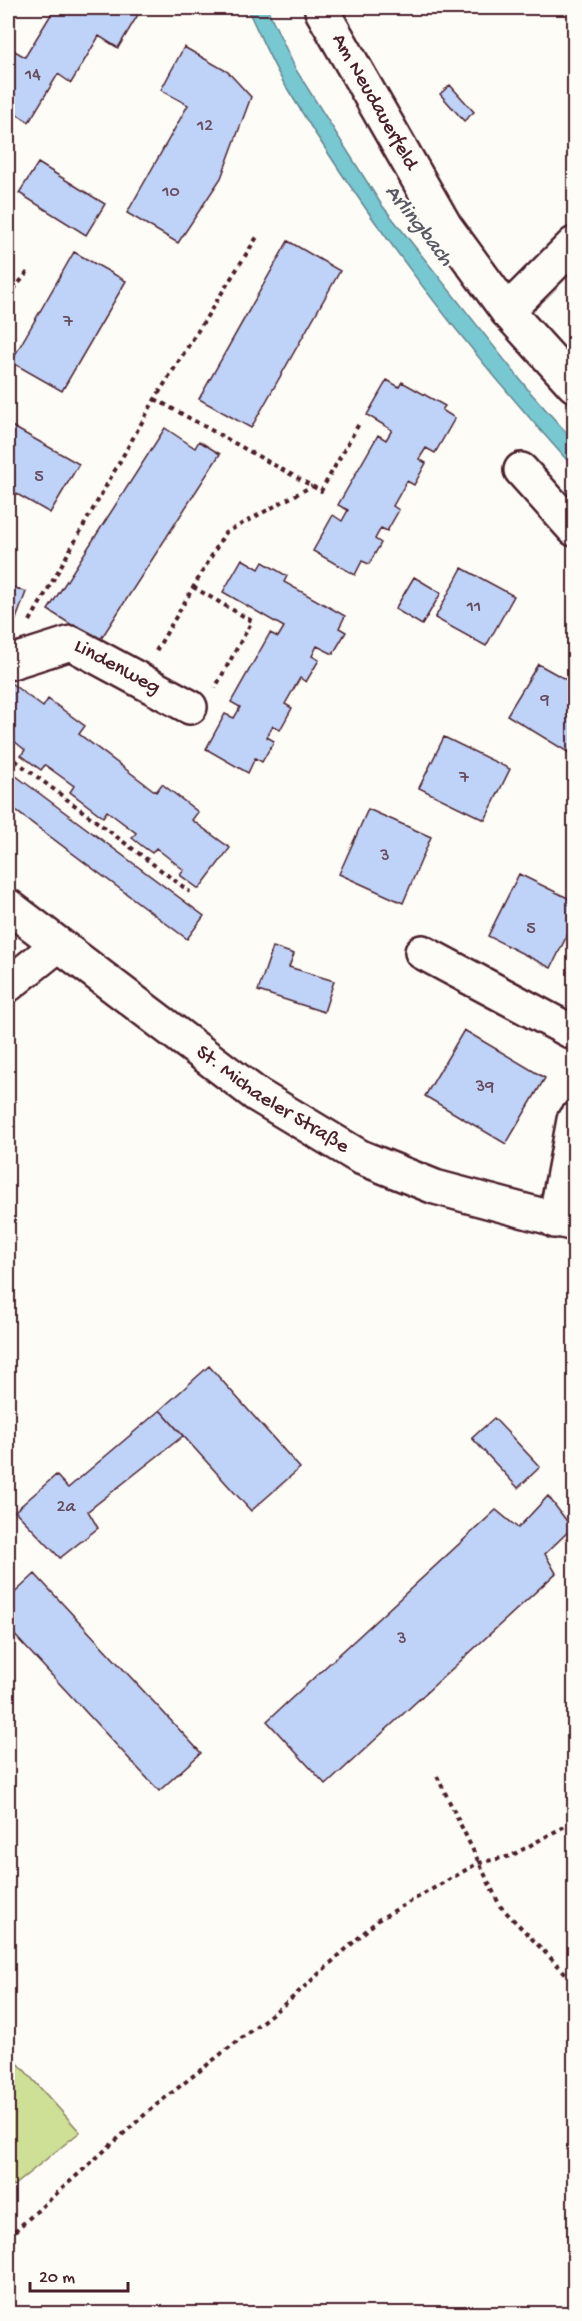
<svg xmlns="http://www.w3.org/2000/svg" width="582" height="2321" viewBox="0 0 582 2321" font-family="'Gochi Hand',sans-serif">
<style>
.green{fill:#cee095;stroke:#8c8060;stroke-width:1.5}
.water{fill:#77c8d1;stroke:#65848f;stroke-width:1.5}
.building{fill:#bfd2f7;stroke:#4a1f2b;stroke-width:1.5}
.lines{fill:none;stroke-linecap:round;stroke-linejoin:round}
.minor-casing{stroke:#4a1f2b;stroke-width:38}
.major-casing{stroke:#4a1f2b;stroke-width:38}
.path{stroke:#4a1f2b;stroke-width:4;stroke-dasharray:4.5 4.5;stroke-linecap:butt}
.minor{stroke:#fdfcf7;stroke-width:33}
.major{stroke:#fdfcf7;stroke-width:33}
.labels{text-anchor:middle;dominant-baseline:central;stroke-width:4.5;stroke-linejoin:round;paint-order:stroke}
.number-label{font-size:18px;fill:#674c5e}
.street-label{font-size:21px;fill:#4a1f2b;stroke:#fdfcf7}
.water-label{font-size:22px;font-style:italic;fill:#5a5a65;stroke:#fdfcf7}
</style>
<rect width="100%" height="100%" fill="#fdfcf7"/>
<filter id="ink" filterUnits="userSpaceOnUse"><feTurbulence type="fractalNoise" baseFrequency=".0167" numOctaves="2"/><feDisplacementMap in="SourceGraphic" scale="12" xChannelSelector="R" yChannelSelector="G"/><feConvolveMatrix kernelMatrix="1 2 1 2 8 2 1 2 1" color-interpolation-filters="sRGB"/></filter>
<g filter="url(#ink)">
<!-- green -->
<path class="green" d="M8 2052 80 2132 8 2190Z"/>
<!-- water -->
<path class="water" d="M247 8H267L296 70 381 204 530 392 574 441V468C469 352 366 219 285 85 270 60 259 33 247 8Z"/>
<!-- building -->
<path class="building" d="M55 8H142L118 48 99 36 71 83 58 74 29 122 8 109V47L25 57Z
M184 47 228 72 251 97 221 178 178 243 127 213 188 105 161 90Z
M450 85 474 112 464 121 440 94Z
M38 163 105 204 86 235 19 193Z
M288 241 340 271 251 428 199 399Z
M74 252 126 281 62 391 11 362Z
M387 380 399 387 402 382 445 406 442 410 455 418 435 453 426 448 419 459 426 463 414 485 407 481 393 506 399 510 387 531 381 528 375 539 381 543 369 564 362 561 355 575 313 551 333 515 342 521 348 510 338 505 378 435 386 440 392 430 367 415Z
M8 424 79 464 50 513 8 489Z
M165 428 195 448 199 441 220 454 99 642 48 610Z
M242 559 259 569 263 562 287 576 284 582 345 616 339 628 346 632 333 654 317 646 312 656 319 660 306 682 300 678 285 704 292 708 280 730 273 726 267 737 274 741 262 762 255 758 248 773 206 749 225 714 234 718 237 713 240 707 231 702 270 633 278 637 284 627 223 592Z
M462 568 514 596 486 646 435 618Z
M414 577 441 593 422 625 395 609Z
M8 585 26 592 8 641Z
M538 664 574 684V756L507 715Z
M8 681 43 707 48 699 85 726 79 734 156 792 162 784 198 812 192 820 230 848 199 889 180 875 184 870 156 848 152 853 142 846 132 838 136 833 107 811 103 817 70 792 74 786 45 765 41 770 21 755 25 750 8 736Z
M444 737 510 769 485 820 419 788Z
M8 770 204 916 187 939 8 805Z
M368 809 431 837 403 903 339 874Z
M519 874 574 901V921L551 968 488 936Z
M273 947 294 954 289 967 334 981 324 1012 258 991Z
M464 1030 545 1078 506 1144 425 1096Z
M209 1366 300 1468 251 1511 160 1410Z
M160 1410 183 1436 88 1511 98 1528 60 1558 15 1511 56 1475 68 1488Z
M494 1418 540 1467 518 1488 472 1438Z
M548 1496 572 1528 545 1554 556 1573 326 1785 267 1721 496 1510 518 1528Z
M35 1574 201 1753 159 1791 8 1628V1599Z"/>
<g class="lines">
<defs>
<g id="minor">
<path id="s1" d="M322 11 445 226 507 311 574 385"/>
<path d="M507 311 574 244"/>
<path d="M521 470 574 529"/>
<path id="s2" d="M8 663 71 643 190 707"/>
<path d="M422 952 574 1033"/>
<path d="M8 985 58 945"/>
<path d="M555 1221 574 1120"/>
</g>
<g id="major">
<path id="s3" d="M8 906 257 1095 360 1157 435 1187 574 1224"/>
</g>
</defs>
<!-- minor casing -->
<use href="#minor" class="minor-casing"/>
<!-- major casing -->
<use href="#major" class="major-casing"/>
<!-- path -->
<path class="path" d="M8 297 30 269
M155 399 321 491 360 422
M193 587 252 621 215 688
M30 621 155 399 257 237
M156 651 225 533 312 486
M8 755 190 892
M437 1776 500 1906 574 1982
M8 2237 151 2109 291 1999 378 1920 478 1863 511 1856 574 1821"/>
<!-- minor -->
<use href="#minor" class="minor"/>
<!-- major -->
<use href="#major" class="major"/>
</g>
</g>
<g class="labels">
<!-- number labels -->
<g class="number-label">
<text x="33" y="75">14</text>
<text x="205" y="126">12</text>
<text x="171" y="192">10</text>
<text x="68" y="322">7</text>
<text x="39" y="477">5</text>
<text x="474" y="607">11</text>
<text x="545" y="700">9</text>
<text x="464" y="778">7</text>
<text x="385" y="856">3</text>
<text x="531" y="929">5</text>
<text x="485" y="1087">39</text>
<text x="66" y="1507">2a</text>
<text x="402" y="1639">3</text>
</g>
<!-- street labels -->
<g class="street-label">
<text stroke="none"><textPath href="#s1" startOffset="105">Am Neudauerfeld</textPath></text>
<text stroke="none"><textPath href="#s2" startOffset="118">Lindenweg</textPath></text>
<text stroke="none"><textPath href="#s3" startOffset="328">St. Michaeler Straße</textPath></text>
</g>
<!-- water labels -->
<g class="water-label">
<text transform="translate(418 226) rotate(52)">Arlingbach</text>
</g>
</g>
<!-- margin -->
<rect width="582" height="2321" fill="none" stroke="#fdfcf7" stroke-width="30"/>
<rect x="15" y="15" width="552" height="2291" fill="none" stroke="#4a1f2b" stroke-width="2" filter="url(#ink)"/>
<!-- scale -->
<path d="M30 2282v9h98v-9" fill="none" stroke="#4a1f2b" stroke-width="3"/>
<text x="39" y="2282" font-size="18" fill="#4a1f2b" stroke="#fdfcf7" stroke-width="4.5" paint-order="stroke">20 m</text>
</svg>
